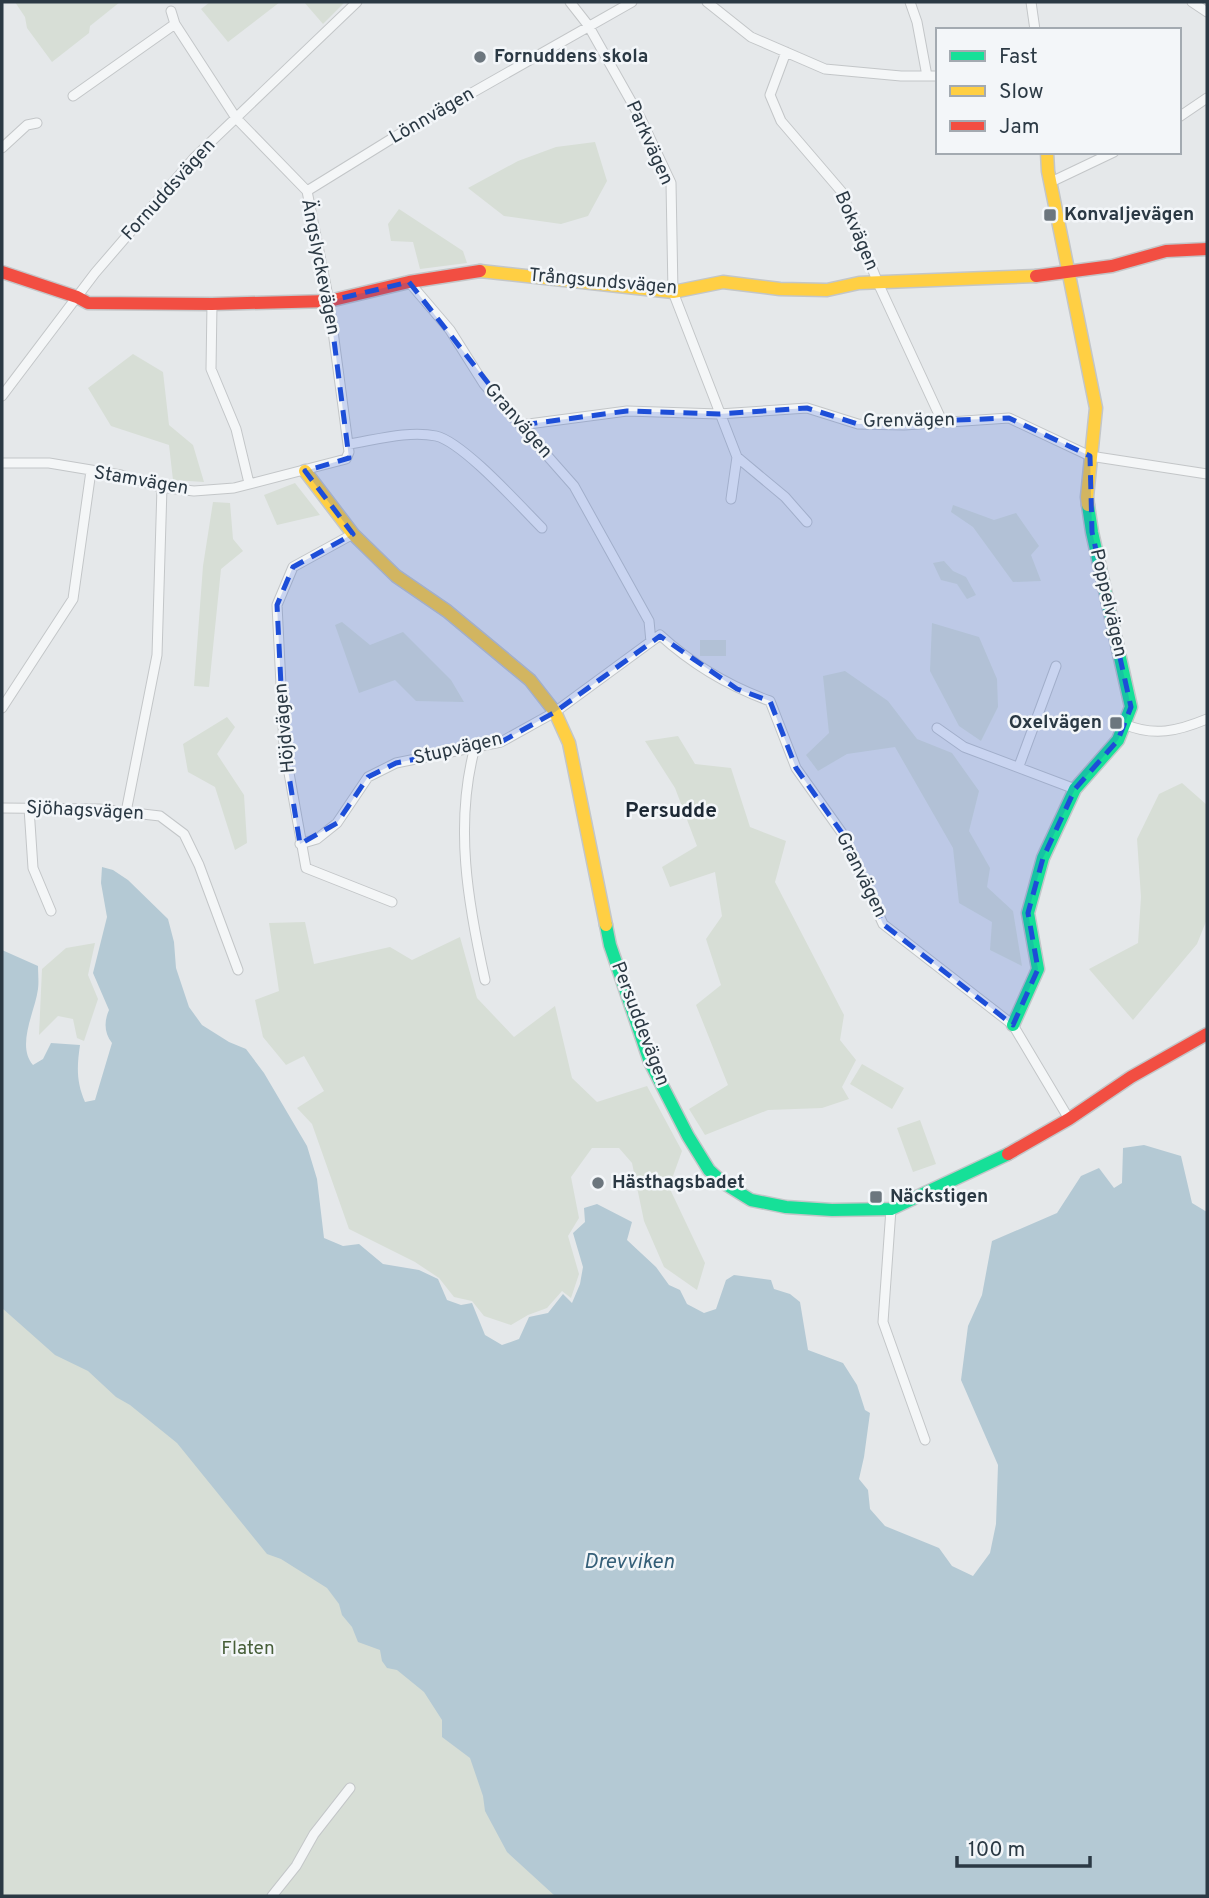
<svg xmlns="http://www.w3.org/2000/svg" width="1209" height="1898" viewBox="0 0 1209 1898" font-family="Overpass,sans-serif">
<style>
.green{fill:#d7ded6}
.water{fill:#b4c9d4}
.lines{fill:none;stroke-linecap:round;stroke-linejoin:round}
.street-casing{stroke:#c3c6c8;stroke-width:11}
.fast-casing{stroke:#c3c6c8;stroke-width:15}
.slow-casing{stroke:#c3c6c8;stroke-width:15}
.jam-casing{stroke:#c3c6c8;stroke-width:15}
.street{stroke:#f4f6f7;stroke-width:9}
.fast{stroke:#16e098;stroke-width:12}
.slow{stroke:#ffcf43;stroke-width:12}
.jam{stroke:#f24e42;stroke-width:12}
.marked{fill:#1d4ed8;fill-opacity:0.2;stroke:#1d4ed8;stroke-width:5;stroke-dasharray:14 9;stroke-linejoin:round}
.poi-dot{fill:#6c767e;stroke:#f3f6f9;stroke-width:2.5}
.labels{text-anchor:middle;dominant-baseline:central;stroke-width:5;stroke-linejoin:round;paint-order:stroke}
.poi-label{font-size:19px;font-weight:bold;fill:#2b3944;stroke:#f3f6f9;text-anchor:start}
.street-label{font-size:19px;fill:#2b3944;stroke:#f3f6f9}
.park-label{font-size:19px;fill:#475f39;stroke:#f3f6f9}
.neighbourhood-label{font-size:21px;font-weight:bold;fill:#1d2935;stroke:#f3f6f9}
.water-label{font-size:21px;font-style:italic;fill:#355f78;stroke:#f3f6f9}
</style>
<rect width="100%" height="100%" fill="#e5e8ea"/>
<!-- green -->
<path class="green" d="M15 2H120L90 26 89 33 52 62 27 28 25 17Z
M210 2H280L228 42 201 9Z
M304 2H345L323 24Z
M595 142 607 181 588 216 561 224 504 216 468 188 518 161 556 147Z
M399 209 463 251 467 263 420 269 413 242 391 241 388 224Z
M133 354 163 372 169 425 193 445 204 482 173 480 169 445 111 426 88 388Z
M295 483 320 515 277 525 264 495Z
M213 502 230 503 233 539 243 551 221 569 209 687 194 686 203 566Z
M953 505 994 520 1016 513 1039 546 1031 555 1041 581 1013 582 973 527 951 512Z
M944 561 953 571 966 577 976 595 967 599 957 584 941 580 933 563Z
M342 622 370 645 403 632 451 680 464 702 416 701 395 680 359 693 335 625Z
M932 623 979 637 997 679 998 707 981 741 959 726 930 671Z
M700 640H726V656H700Z
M845 671 888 701 917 739 952 753 979 791 969 831 990 868 987 887 1013 911 1022 966 990 950 992 922 959 903 953 848 895 747 847 754 818 771 806 755 829 733 823 676Z
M227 717 235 727 217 754 244 795 247 843 235 850 215 787 188 772 183 744Z
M678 736 695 764 731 768 750 827 786 841 775 882 844 1015 840 1040 856 1060 842 1087 849 1099 822 1108 768 1110 705 1135 689 1109 728 1085 696 1005 721 985 706 939 722 916 715 872 670 887 662 867 697 846 675 788 645 741Z
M1182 783 1207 805V919L1197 944 1133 1020 1089 969 1138 943 1141 897 1137 839 1159 794Z
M305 922 314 964 390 947 412 960 460 937 477 998 514 1037 555 1006 572 1078 597 1102 647 1086 682 1151 669 1187 705 1263 697 1290 664 1267 644 1221 632 1163 619 1148H592L571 1177 579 1218 568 1236 579 1274 571 1298 562 1291 547 1308 528 1315 511 1325 484 1316 472 1301 454 1297 439 1278 415 1262 349 1229 312 1124 297 1108 324 1091 304 1056 286 1065 263 1037 255 1000 279 991 269 923Z
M95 943 88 975 98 999 84 1041 77 1038 73 1019 58 1016 39 1035 42 969 66 948Z
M862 1064 904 1088 892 1109 850 1084Z
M920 1120 936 1164 913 1172 897 1128Z
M2 1220 959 1896H2Z"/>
<!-- water -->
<path class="water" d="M102 867 113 870 128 880 168 919 174 942 176 968 189 1007 202 1025 229 1042 246 1049 264 1073 307 1146 317 1179 324 1238 343 1246 359 1244 383 1264 419 1270 438 1279 447 1300 461 1305 472 1303 485 1335 502 1345 519 1339 529 1317 548 1313 563 1294 572 1303 580 1284 583 1267 573 1233 585 1222 584 1208 597 1204 632 1222 627 1240 656 1267 669 1285 680 1290 687 1304 704 1313 716 1309 726 1280 734 1275 771 1280 774 1289 790 1294 800 1302 808 1350 843 1363 857 1385 865 1410 870 1413 864 1457 859 1479 868 1490 870 1509 885 1526 939 1548 952 1566 973 1576 990 1553 996 1524 998 1465 961 1380 968 1326 982 1295 992 1241 1057 1213 1081 1176 1099 1168 1114 1188 1122 1183 1123 1148 1144 1145 1181 1156 1192 1203 1207 1212V1896H555L507 1852 485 1811 483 1796 470 1758 442 1737V1720L424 1692 397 1670 387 1668 382 1661 380 1650 358 1642 352 1627 342 1615 339 1604 327 1588 281 1559 267 1554 177 1443 130 1405 116 1397 88 1371 55 1355 2 1308V950L38 966C38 973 39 982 38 989 35 1012 16 1045 33 1065L43 1059 51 1043 80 1045C77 1066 76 1081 85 1102L95 1100 112 1043C104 1033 104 1021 109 1010L93 973 107 917 101 883Z"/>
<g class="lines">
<defs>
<path id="street" d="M570 2 588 25 641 119 671 183 673 292 737 457 731 499
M707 2 751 37 825 69 901 76H938
M910 2 917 22 927 76
M1031 2 1035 30
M1192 2 1207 12
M786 52 770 95 781 121 841 191 878 283 942 421
M73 96 175 24
M1179 117 1207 98
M2 148 27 125 37 123
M1051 182 1114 152
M307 191 396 136 632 2
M409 282 450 330 484 384 574 486 649 621 651 642
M212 304 211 369 236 429 249 483
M2 396 95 273 194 158 357 2
M521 425 627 411 719 414 807 408 858 424 904 425 1009 418 1090 456 1207 474
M349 444C375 440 409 430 436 436 463 442 521 507 542 528
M737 457 785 497 807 522
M2 463H49L121 475 160 487 194 491 234 488 346 459 349 452 329 301 307 191 236 118 175 24 171 11
M353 534 293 567 277 605 284 745 306 868 392 902
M2 708 73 599 91 471
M1124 724C1154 737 1178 731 1207 719
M937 728 964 747 1075 789
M475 747C454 824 468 904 485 980
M1019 766 1056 666
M2 808 99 809 160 816 184 834 199 865 238 970
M29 808 33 868 51 911
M126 812 157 655 162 487
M300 844 317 839 337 823 368 777 396 763 501 742 555 712 660 635C693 665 728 686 770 701L796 768 842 833 883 924 1013 1025 1069 1119
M891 1209 883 1322 925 1440
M272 1896 296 1866 314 1834 350 1788"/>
<path id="fast" d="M606 925 610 945 650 1062 688 1136 709 1170 722 1182 751 1200 786 1207 832 1210 891 1209 1008 1154
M1013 1025 1038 969 1028 913 1043 858 1075 789 1118 740 1131 707 1092 532 1088 505"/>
<path id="slow" d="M1047 152 1048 171 1096 408 1087 497 1088 505
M480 271 673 292 723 282 780 289 827 290 859 283 1036 276
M305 471 353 534 396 576 447 611 530 680 555 712 569 743 606 925"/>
<path id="jam" d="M2 272 77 297 88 303 212 304 329 301 409 282 480 271
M1036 276 1112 266 1166 251 1207 249
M1008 1154 1069 1119 1131 1077 1207 1034"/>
</defs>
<!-- street casing -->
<use href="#street" class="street-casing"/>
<!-- fast casing -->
<use href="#fast" class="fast-casing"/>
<!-- slow casing -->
<use href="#slow" class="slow-casing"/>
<!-- jam casing -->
<use href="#jam" class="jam-casing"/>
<!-- street -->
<use href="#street" class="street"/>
<!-- fast -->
<use href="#fast" class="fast"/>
<!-- slow -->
<use href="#slow" class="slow"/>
<!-- jam -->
<use href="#jam" class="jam"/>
</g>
<!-- marked area -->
<path class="marked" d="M409 282 521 425 627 411 719 414 807 408 858 424 1009 418 1090 456 1092 532 1131 707 1118 740 1075 789 1043 858 1028 913 1038 969 1013 1025 883 924 842 833 796 768 770 701 737 689 660 636 555 712 501 742 396 763 368 777 337 823 300 844 284 745 277 605 293 567 353 534 305 471 349 458 329 301Z"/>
<!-- markers -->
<g class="poi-dot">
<circle cx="480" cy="57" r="7"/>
<rect x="1043" y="208" width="14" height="14" rx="3.5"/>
<rect x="1109" y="716" width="14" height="14" rx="3.5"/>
<circle cx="598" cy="1183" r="7"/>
<rect x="869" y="1190" width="14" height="14" rx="3.5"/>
</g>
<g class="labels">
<!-- poi labels -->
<g class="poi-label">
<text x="494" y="57">Fornuddens skola</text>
<text x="1064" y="215">Konvaljevägen</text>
<text x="1102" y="723" text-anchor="end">Oxelvägen</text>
<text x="612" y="1183">Hästhagsbadet</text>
<text x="890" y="1197">Näckstigen</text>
</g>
<!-- street labels -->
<g class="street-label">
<text transform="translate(432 116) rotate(-30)">Lönnvägen</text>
<text transform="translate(649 143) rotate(66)">Parkvägen</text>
<text transform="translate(169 190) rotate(-48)">Fornuddsvägen</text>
<text transform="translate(856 231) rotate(67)">Bokvägen</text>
<text transform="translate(320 267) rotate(79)">Ängslyckevägen</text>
<text transform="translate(603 282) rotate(5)">Trångsundsvägen</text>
<text transform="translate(518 421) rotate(49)">Granvägen</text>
<text transform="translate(909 421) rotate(-1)">Grenvägen</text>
<text transform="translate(141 481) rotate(10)">Stamvägen</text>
<text transform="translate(1108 603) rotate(77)">Poppelvägen</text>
<text transform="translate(285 728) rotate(-95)">Höjdvägen</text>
<text transform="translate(458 749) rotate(-13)">Stupvägen</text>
<text transform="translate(85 811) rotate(3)">Sjöhagsvägen</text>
<text transform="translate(861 875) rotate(64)">Granvägen</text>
<text transform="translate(640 1024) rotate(69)">Persuddevägen</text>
</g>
<!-- park labels -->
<g class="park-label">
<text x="248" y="1649">Flaten</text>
</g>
<!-- neighbourhood labels -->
<g class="neighbourhood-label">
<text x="671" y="811">Persudde</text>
</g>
<!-- water labels -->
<g class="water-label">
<text x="629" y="1562">Drevviken</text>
</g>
</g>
<!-- border -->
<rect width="1209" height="1898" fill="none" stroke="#2b3944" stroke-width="7"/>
<!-- legend -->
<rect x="936" y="28" width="245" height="126" fill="#f3f6f9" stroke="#a3aab1" stroke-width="2"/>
<rect x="950" y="51" width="35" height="10" fill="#16e098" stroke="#a3aab1" stroke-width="2"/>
<text x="999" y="63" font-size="21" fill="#2b3944">Fast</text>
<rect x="950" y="86" width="35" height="10" fill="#ffcf43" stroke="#a3aab1" stroke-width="2"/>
<text x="999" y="98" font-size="21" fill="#2b3944">Slow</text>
<rect x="950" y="121" width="35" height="10" fill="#f24e42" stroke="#a3aab1" stroke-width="2"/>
<text x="999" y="133" font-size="21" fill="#2b3944">Jam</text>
<!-- scale -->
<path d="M957 1856v10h133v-10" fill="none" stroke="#2b3944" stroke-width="3.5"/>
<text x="968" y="1856" font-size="21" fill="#2b3944" stroke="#f3f6f9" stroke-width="5" paint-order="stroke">100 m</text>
</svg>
